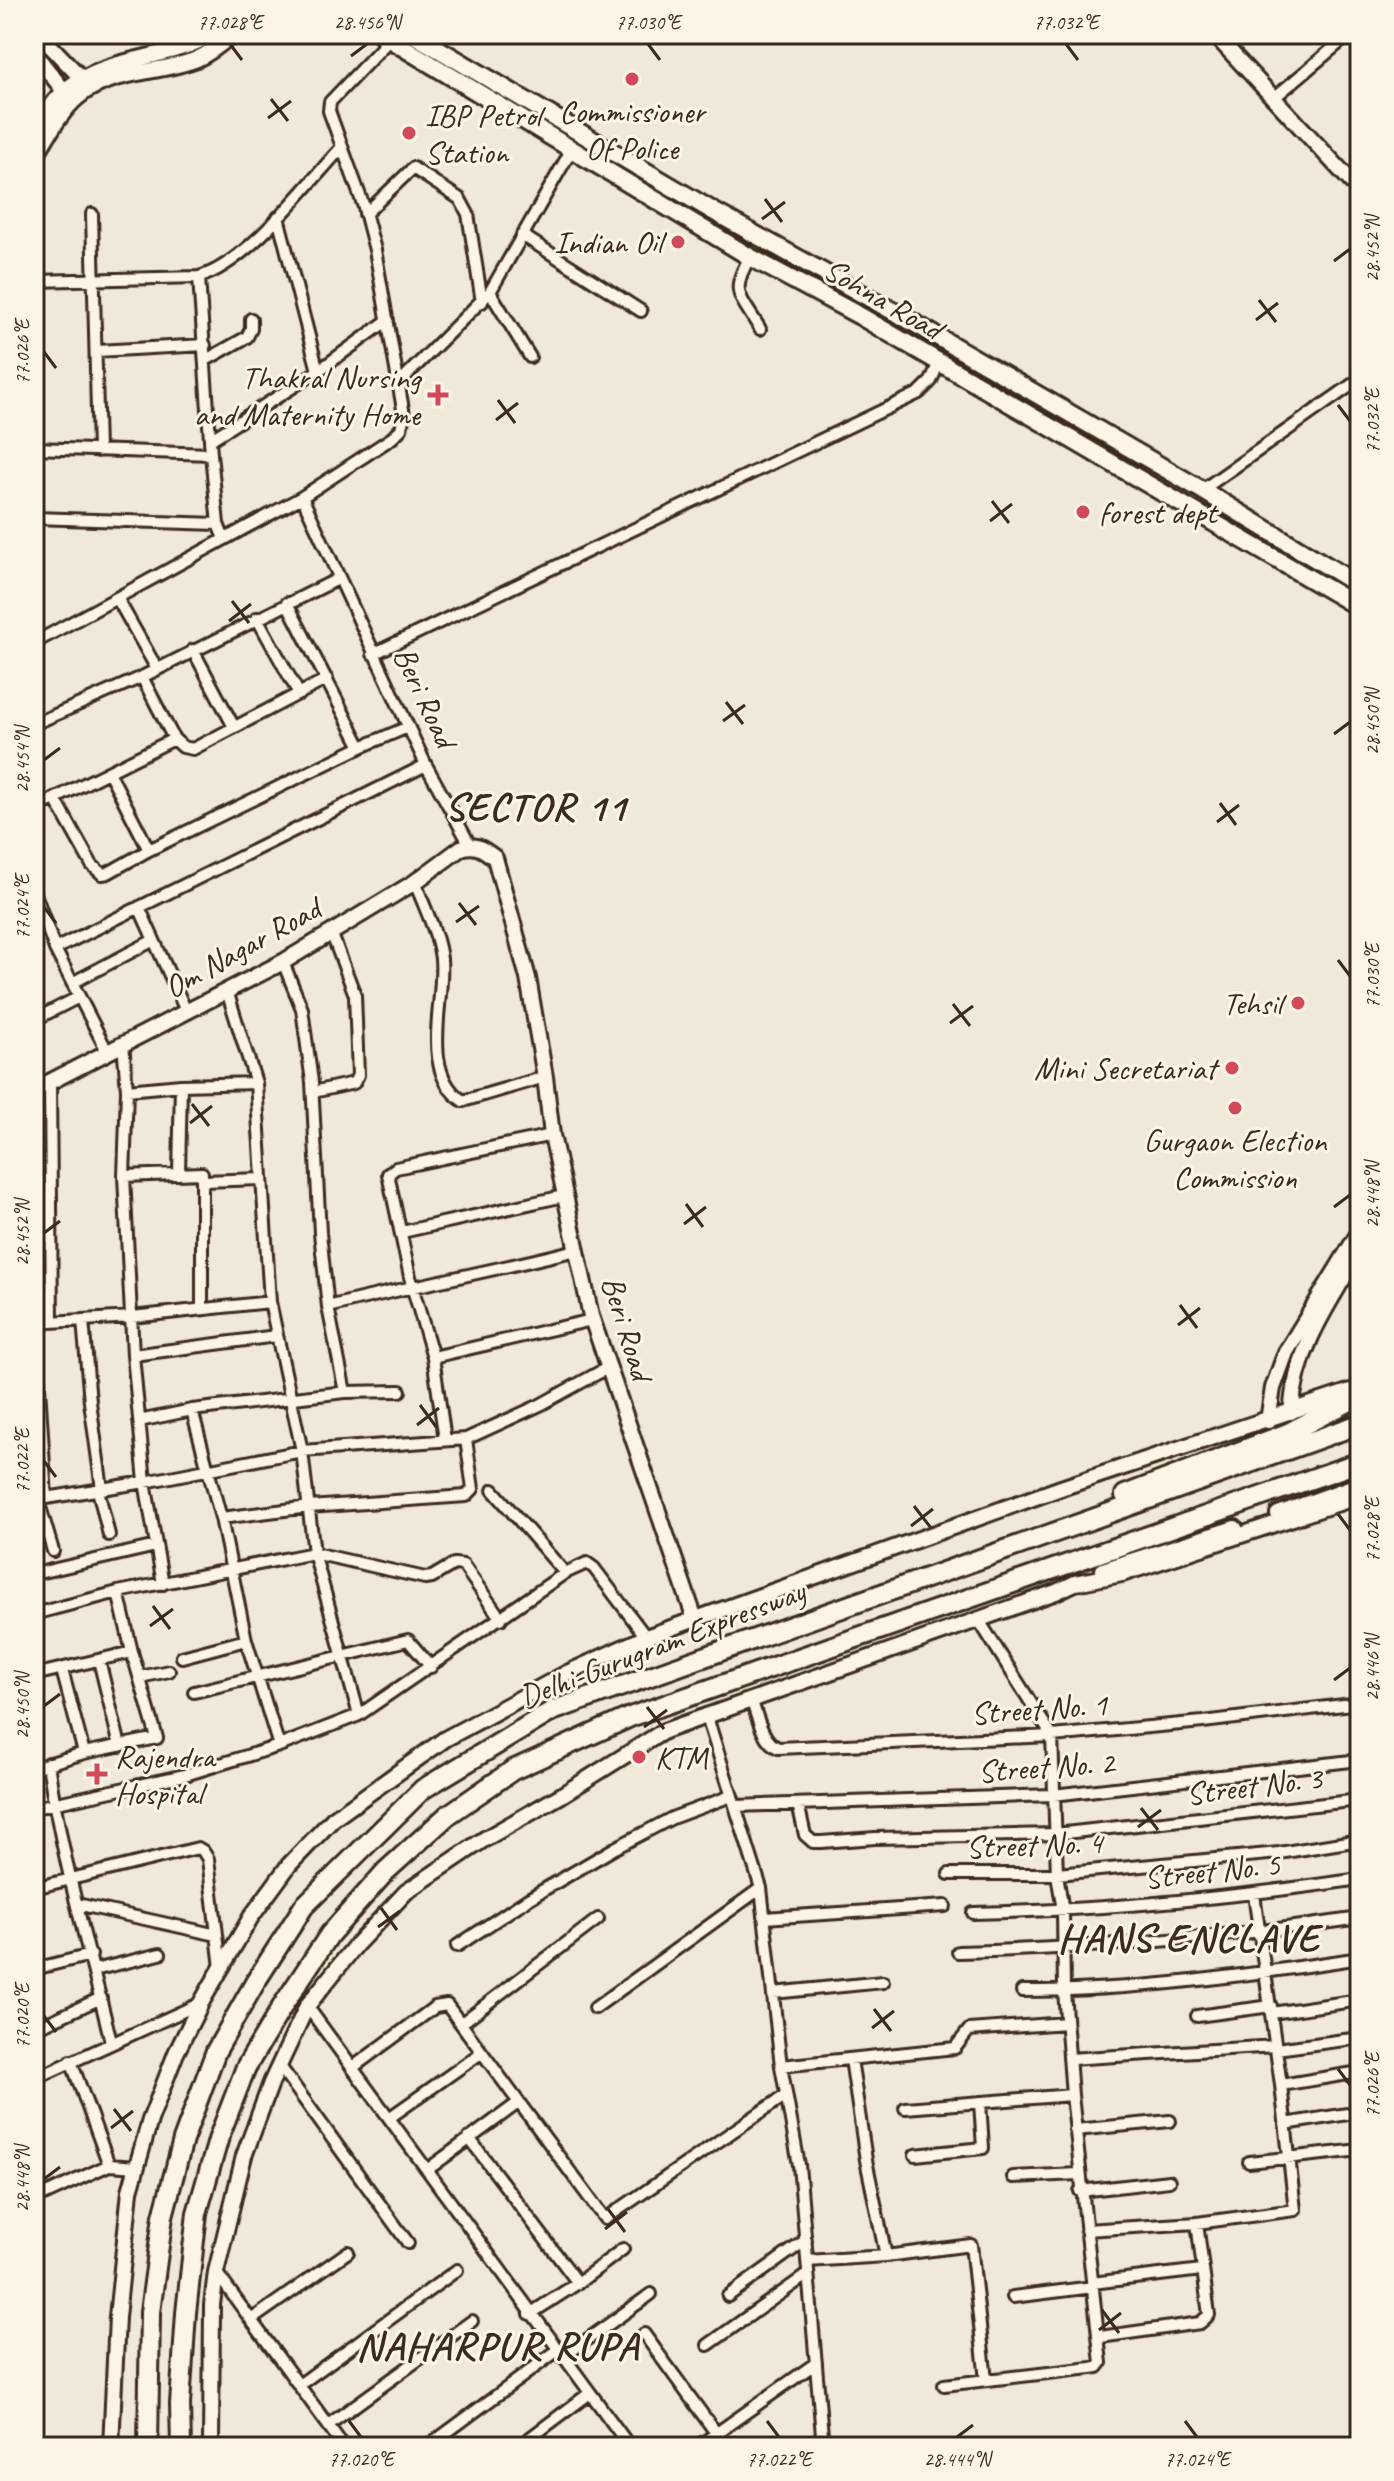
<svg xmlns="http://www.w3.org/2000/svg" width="1394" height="2481" viewBox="0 0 1394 2481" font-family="Caveat,sans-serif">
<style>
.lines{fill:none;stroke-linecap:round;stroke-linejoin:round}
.street-casing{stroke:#3b2a1e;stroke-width:16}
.secondary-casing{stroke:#3b2a1e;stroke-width:20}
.primary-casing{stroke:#3b2a1e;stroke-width:22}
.highway-casing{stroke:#3b2a1e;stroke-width:24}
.street{stroke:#fcf5e5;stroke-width:10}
.secondary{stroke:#fcf5e5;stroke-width:14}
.primary{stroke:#fcf5e5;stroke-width:16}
.highway{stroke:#fcf5e5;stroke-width:18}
.ticks{fill:none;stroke:#3b2a1e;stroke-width:3}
.poi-dot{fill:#d1495b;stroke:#fcf5e5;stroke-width:3}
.labels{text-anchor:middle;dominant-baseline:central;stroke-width:6;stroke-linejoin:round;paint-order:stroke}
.poi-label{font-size:32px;fill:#3b2a1e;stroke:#fcf5e5;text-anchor:start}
.street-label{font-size:32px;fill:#3b2a1e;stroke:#fcf5e5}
.district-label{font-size:40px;font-weight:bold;letter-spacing:2px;fill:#3b2a1e;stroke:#fcf5e5}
.neatline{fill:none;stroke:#3b2a1e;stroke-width:3}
.ticks-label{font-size:20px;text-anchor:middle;fill:#3b2a1e}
</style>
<rect width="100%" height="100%" fill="#f0e9d9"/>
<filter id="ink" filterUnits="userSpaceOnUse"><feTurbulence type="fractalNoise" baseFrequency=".0125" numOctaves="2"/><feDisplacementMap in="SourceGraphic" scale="16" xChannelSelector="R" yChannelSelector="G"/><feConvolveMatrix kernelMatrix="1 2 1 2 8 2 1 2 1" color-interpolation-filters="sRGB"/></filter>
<g filter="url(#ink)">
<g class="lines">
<defs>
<path id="street" d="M1274 98 1350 34
M34 102 50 109
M92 214 98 451
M365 214 413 168 460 199 468 214 482 302
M278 217 318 371
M522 235 641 311
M750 257C729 293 740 295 760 329
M199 277 211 454 218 524 224 539
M34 281 199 277C248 263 307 185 342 147
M490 292 530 357
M97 351 205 345
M206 360 247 337 251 329V319
M399 383 490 292 572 149
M210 440 318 371 388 320
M34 448 211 454
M1202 490 1360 379
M302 497 426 765 470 845
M34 518 218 524
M117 598 157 669
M287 603 361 747
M257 618 299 694
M34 643 302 497 392 438 401 429 404 415 375 250 363 204 329 111 330 102 390 39
M193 650 234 727
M373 654 919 393 931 381 939 362
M142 677 174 739 183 747 193 749 327 679
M34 724 142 677 338 579
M109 772 149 850
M55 799 92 865 102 874 108 873 149 850 361 747 408 727
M34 809 174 739
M415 882C424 907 438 933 441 959 445 1003 419 1072 463 1101L545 1077
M34 891 55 949 107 1051
M139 907 186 1011
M55 949 426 765
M283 962 302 1009 312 1082 320 1233 328 1307 345 1392 400 1391
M72 983 154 940
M227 991 256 1083 270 1302 302 1451 314 1553 359 1715
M34 1020 79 997
M123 1043 127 1090 124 1176 133 1355 145 1482 163 1584
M50 1082 52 1322
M127 1090 181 1085 256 1083
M313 1092 354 1083 358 1075 355 995 331 932
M179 1172 181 1085
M124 1176 202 1173V1309
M203 1181 261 1179
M402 1232 564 1196
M328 1307C410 1286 494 1271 576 1250
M83 1320 90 1402 102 1489
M34 1323 132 1317 270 1302
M35 1323 46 1498
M133 1355 276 1336
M433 1357 592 1320
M192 1410 221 1518 246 1640 279 1746
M139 1421 192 1410 345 1392
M445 1440 433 1357 412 1286 388 1174 396 1168 552 1135
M98 1490 109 1535
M493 1490 565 1573
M34 1500 145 1482 302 1451 466 1439 540 1405 609 1367
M38 1500 53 1551
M221 1518 309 1507 466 1496 473 1489 466 1439
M34 1574 156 1546
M34 1614 118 1592 314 1553 425 1578 432 1577 454 1564 463 1565 501 1619
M182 1657 246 1640
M99 1660 120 1746
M62 1670 84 1753
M34 1675 132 1652
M140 1677 169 1671
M194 1692 408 1640 431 1667
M751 1699C757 1715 762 1741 778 1748L1052 1736 1203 1722 1360 1703
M706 1714 761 1888 781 2066 799 2165 823 2447
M48 1763C61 1857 89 1949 111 2042
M34 1768 84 1753 157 1738 132 1652 118 1592
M798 1804 805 1835 813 1842H821L875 1838 1056 1834 1360 1800
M735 1806 1053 1795 1360 1760
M34 1808 185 1775 279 1746 359 1715 565 1573 587 1563 594 1568 646 1637
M949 1874H1057L1279 1853 1360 1840
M34 1888 198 1848 203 1851 208 1859 221 1968
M77 1904 217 1935
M973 1913C1103 1910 1231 1898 1360 1879
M764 1918 945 1906
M457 1946 528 1899 615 1848 672 1818 731 1796
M958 1952C1093 1948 1226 1938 1360 1918
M34 1969 91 1955
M94 1970 160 1954
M1022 1991C1135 1991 1249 1975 1360 1958
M773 1993 883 1982
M307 2006 630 2447
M595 2008 761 1888
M1272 2013 1360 2000
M1197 2016 1271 2006
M463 2022 598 1919
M34 2029 101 1998
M1276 2049 1360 2038
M851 2059 866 2160 886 2256
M1069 2059 1276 2046
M71 2061 109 2165
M279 2065 408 2243
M781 2066 955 2048 969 2030 1066 2023
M352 2068 435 2007 447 2005 605 2219 786 2095
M34 2079 201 2003
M1281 2085 1360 2072
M905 2108 1072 2095
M389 2118 481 2053
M1285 2124 1360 2112
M1075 2130 1170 2121
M469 2138 578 2283
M915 2155 983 2148 980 2102
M1249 2162 1360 2150
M427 2170 518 2103
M1013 2177 1079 2174
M34 2180 37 2192 44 2195 109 2165 137 2167
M1080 2191 1169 2181
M1086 2230 1197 2223 1295 2210 1281 2085 1254 1894
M807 2261 886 2256 971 2245 986 2380
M216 2272 344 2447
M1092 2283 1202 2270
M728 2296 806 2240
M1013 2297 1093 2287
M530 2314 578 2283 623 2249
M251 2320 348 2252
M644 2334 716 2433
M1100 2337 1200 2323 1209 2315 1197 2223
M708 2345 808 2274
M563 2357 651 2294
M299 2385 457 2270
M944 2385 1091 2368 1098 2367 1101 2363 1072 2095 1064 1991 1063 1911 1057 1874 1052 1736 978 1619
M328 2425 472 2321
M427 2447 558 2350
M518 2447 590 2393
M697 2447 816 2363"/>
<path id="secondary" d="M39 34 86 83
M1214 34 1360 191
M34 53 68 96
M34 132C44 117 54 99 68 88 108 55 168 61 212 34
M34 158C47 138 60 112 78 97 110 70 160 74 197 59 211 53 222 43 233 34
M34 1090 283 962 415 882 461 848C476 843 483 849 495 858L528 978 545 1077 552 1135 591 1316 695 1619
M1291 1412C1296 1353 1322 1313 1352 1264
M1268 1421 1273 1388 1286 1352 1360 1231
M1278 1514 1360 1484
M1103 1570 1235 1528
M111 2447 117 2317 130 2191 150 2120 176 2053 201 2003 251 1917 289 1865 333 1819 445 1739 569 1672 646 1637 1061 1488 1360 1388
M211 2447 212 2305 216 2272 244 2156 271 2083 307 2006 356 1945 406 1892 483 1840 560 1796 664 1731 1056 1592 1075 1583 1122 1574 1360 1496"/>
<path id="primary" d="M381 34 750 257 860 316 1360 608
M413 34 713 211 902 316 1202 490 1360 586"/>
<path id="highway" d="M1125 1495 1288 1433 1360 1396
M148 2447 150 2312 163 2216 183 2140 216 2051 256 1981 304 1906 423 1789 552 1711 1360 1424
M181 2447 180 2404 186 2313 197 2213 219 2137 246 2067 285 2002 330 1934 386 1871 448 1815 513 1770 630 1717 1360 1462"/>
</defs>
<!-- street casing -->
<use href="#street" class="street-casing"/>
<!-- secondary casing -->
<use href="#secondary" class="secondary-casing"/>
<!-- primary casing -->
<use href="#primary" class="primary-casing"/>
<!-- highway casing -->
<use href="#highway" class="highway-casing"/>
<!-- street -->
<use href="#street" class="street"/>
<!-- secondary -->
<use href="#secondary" class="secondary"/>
<!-- primary -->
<use href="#primary" class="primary"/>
<!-- highway -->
<use href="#highway" class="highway"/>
</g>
</g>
<!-- ticks -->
<path class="ticks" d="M230 44 242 60M648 44 660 60M1066 44 1078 60M351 56 367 44M271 99 288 121M268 118 291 101M765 199 782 222M762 219 785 202M1334 261 1350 249M1259 300 1276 322M1256 320 1278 303M44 352 56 368M498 400 515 423M1338 405 1350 421M496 420 518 403M992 501 1009 523M990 521 1012 504M232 601 249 623M229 621 251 604M726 702 743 724M723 721 745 705M1334 734 1350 722M44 760 60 748M1220 803 1236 825M1217 822 1239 805M459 903 476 925M44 907 56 923M456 922 479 906M1338 960 1350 976M953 1004 970 1026M950 1023 973 1006M192 1104 209 1126M190 1123 212 1106M686 1204 703 1227M1334 1207 1350 1195M684 1224 706 1207M44 1233 60 1221M1180 1305 1197 1328M1178 1325 1200 1308M420 1405 437 1428M417 1425 439 1408M44 1461 56 1477M914 1506 931 1528M1338 1514 1350 1530M911 1526 933 1509M153 1606 170 1629M150 1626 173 1609M1334 1680 1350 1668M44 1706 60 1694M647 1707 664 1729M644 1727 667 1710M1141 1808 1158 1830M1138 1827 1161 1810M381 1908 397 1930M378 1927 400 1911M874 2009 891 2031M44 2016 56 2032M872 2028 894 2011M1338 2069 1350 2085M114 2109 131 2131M111 2128 133 2111M44 2179 60 2167M608 2209 625 2232M605 2229 627 2212M1102 2310 1119 2333M1099 2330 1121 2313M349 2421 361 2437M767 2421 779 2437M1185 2421 1197 2437M957 2437 973 2425"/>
<!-- markers -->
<g class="poi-dot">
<circle cx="632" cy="79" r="8"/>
<circle cx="409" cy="133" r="8"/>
<circle cx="678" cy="242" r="8"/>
<path d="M434 383h8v8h8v8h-8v8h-8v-8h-8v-8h8z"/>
<circle cx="1083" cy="512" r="8"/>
<circle cx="1298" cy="1003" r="8"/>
<circle cx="1232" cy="1068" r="8"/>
<circle cx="1235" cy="1108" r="8"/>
<circle cx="639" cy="1757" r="8"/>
<path d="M93 1762h8v8h8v8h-8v8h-8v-8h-8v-8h8z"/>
</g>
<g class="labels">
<!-- poi labels -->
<g class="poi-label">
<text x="632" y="111" text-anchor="middle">Commissioner<tspan x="632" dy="37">Of Police</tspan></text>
<text x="425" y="115">IBP Petrol<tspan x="425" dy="37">Station</tspan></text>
<text x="662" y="242" text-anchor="end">Indian Oil</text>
<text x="420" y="377" text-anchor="end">Thakral Nursing<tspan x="420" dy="37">and Maternity Home</tspan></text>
<text x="1099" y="512">forest dept</text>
<text x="1282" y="1003" text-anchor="end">Tehsil</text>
<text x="1216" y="1068" text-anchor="end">Mini Secretariat</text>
<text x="1235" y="1140" text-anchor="middle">Gurgaon Election<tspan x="1235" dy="37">Commission</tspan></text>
<text x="115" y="1756">Rajendra<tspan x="115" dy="37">Hospital</tspan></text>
<text x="655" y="1757">KTM</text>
</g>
<!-- street labels -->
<g class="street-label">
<text transform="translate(883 299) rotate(30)">Sohna Road</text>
<text transform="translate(425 697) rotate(65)">Beri Road</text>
<text transform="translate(242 948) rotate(-29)">Om Nagar Road</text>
<text transform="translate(627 1328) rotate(73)">Beri Road</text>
<text transform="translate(662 1644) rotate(-21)">Delhi-Gurugram Expressway</text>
<text transform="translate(1039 1709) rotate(-4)">Street No. 1</text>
<text transform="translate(1046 1767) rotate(-4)">Street No. 2</text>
<text transform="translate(1254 1786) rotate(-7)">Street No. 3</text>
<text transform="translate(1034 1845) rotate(-2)">Street No. 4</text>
<text transform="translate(1212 1871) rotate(-6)">Street No. 5</text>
</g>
<!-- district labels -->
<g class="district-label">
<text x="536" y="807">SECTOR 11</text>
<text x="1189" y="1938">HANS ENCLAVE</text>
<text x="498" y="2346">NAHARPUR RUPA</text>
</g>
</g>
<!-- margin -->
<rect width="1394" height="2481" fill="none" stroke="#fcf5e5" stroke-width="88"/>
<rect x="44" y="44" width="1306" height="2393" class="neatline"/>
<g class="ticks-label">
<text x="230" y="29">77.028°E</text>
<text x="367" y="29">28.456°N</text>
<text x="648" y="29">77.030°E</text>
<text x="1066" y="29">77.032°E</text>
<text transform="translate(1372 249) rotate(-90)" y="7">28.452°N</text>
<text transform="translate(22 352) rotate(-90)" y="7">77.026°E</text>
<text transform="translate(1372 421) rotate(-90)" y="7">77.032°E</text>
<text transform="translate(1372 722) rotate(-90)" y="7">28.450°N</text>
<text transform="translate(22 760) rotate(-90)" y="7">28.454°N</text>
<text transform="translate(22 907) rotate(-90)" y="7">77.024°E</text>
<text transform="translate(1372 976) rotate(-90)" y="7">77.030°E</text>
<text transform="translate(1372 1195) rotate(-90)" y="7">28.448°N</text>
<text transform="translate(22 1233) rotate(-90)" y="7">28.452°N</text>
<text transform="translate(22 1461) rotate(-90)" y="7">77.022°E</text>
<text transform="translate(1372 1530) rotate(-90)" y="7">77.028°E</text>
<text transform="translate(1372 1668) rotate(-90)" y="7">28.446°N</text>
<text transform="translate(22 1706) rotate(-90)" y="7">28.450°N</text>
<text transform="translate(22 2016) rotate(-90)" y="7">77.020°E</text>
<text transform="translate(1372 2085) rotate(-90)" y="7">77.026°E</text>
<text transform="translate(22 2179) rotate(-90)" y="7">28.448°N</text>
<text x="361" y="2466">77.020°E</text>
<text x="779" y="2466">77.022°E</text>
<text x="957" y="2466">28.444°N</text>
<text x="1197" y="2466">77.024°E</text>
</g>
</svg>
